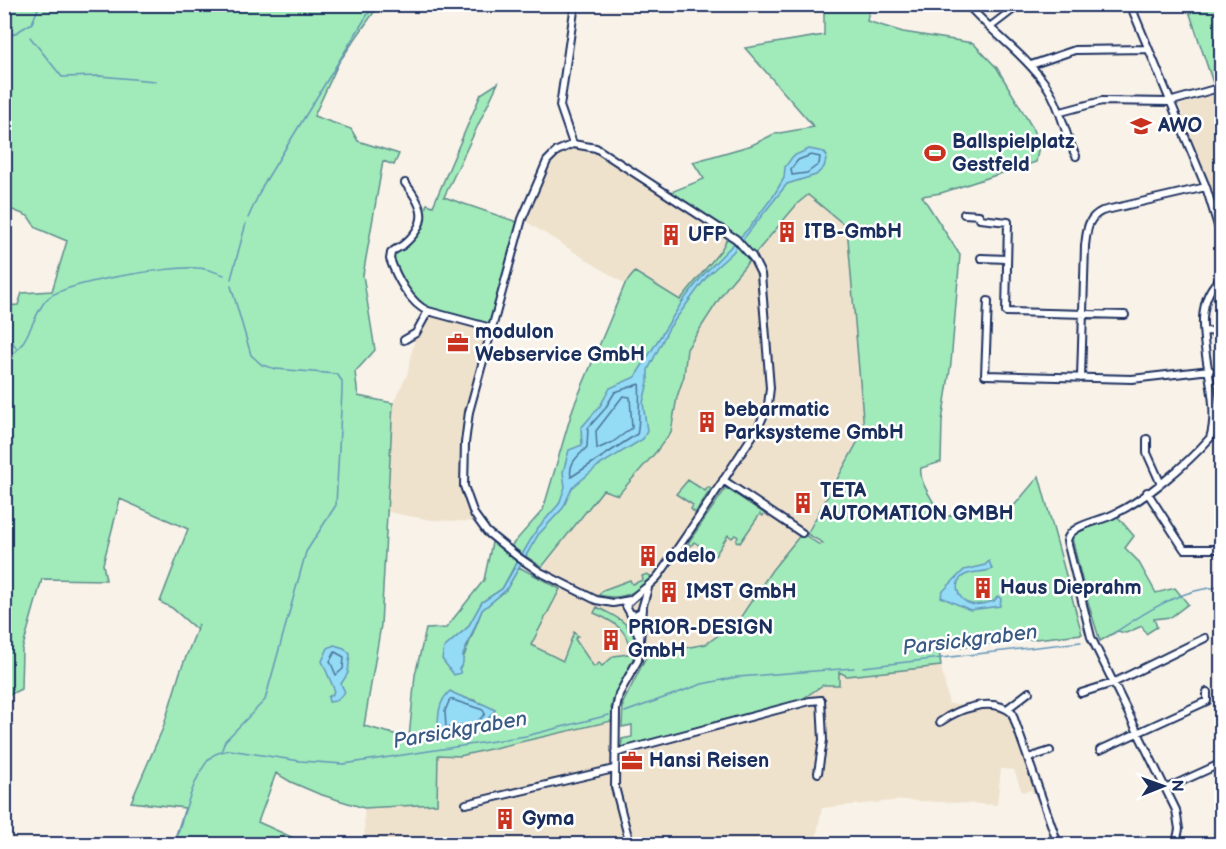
<svg xmlns="http://www.w3.org/2000/svg" width="1226" height="849" viewBox="0 0 1226 849" font-family="'Balsamiq Sans',sans-serif">
<style>
.built{fill:#efe2cd}
.green{fill:#a1eab9;stroke:#5e8c8c;stroke-width:1.5;fill-rule:evenodd}
.water{fill:#94dbf5;stroke:#6496b9;stroke-width:1.5}
.lines{fill:none;stroke-linecap:round;stroke-linejoin:round}
.shore{stroke:#4b749a;stroke-width:1.5}
.stream{stroke:#6496b9;stroke-width:1.5}
.street-casing{stroke:#1b2f5e;stroke-width:10}
.street{stroke:#fff;stroke-width:6}
.labels{text-anchor:middle;dominant-baseline:central;stroke-width:5;stroke-linejoin:round;paint-order:stroke}
.poi-label{font-size:20px;font-weight:bold;fill:#1b2f5e;stroke:#fff;text-anchor:start}
.water-label{font-size:21px;font-style:italic;fill:#395a84;stroke:#fff}
</style>
<rect width="100%" height="100%" fill="#f8f2e8"/>
<filter id="ink" filterUnits="userSpaceOnUse"><feTurbulence type="fractalNoise" baseFrequency=".0167" numOctaves="2"/><feDisplacementMap in="SourceGraphic" scale="12" xChannelSelector="R" yChannelSelector="G"/><feConvolveMatrix kernelMatrix="1 2 1 2 8 2 1 2 1" color-interpolation-filters="sRGB"/></filter>
<g filter="url(#ink)">
<!-- built -->
<path class="built" d="M1221 93V203L1216 204 1179 105Z
M573 144 596 148 729 235 722 250 679 300 636 272 625 284 522 219 547 161Z
M808 195 847 227 864 430 805 535 802 533 772 570 738 621 706 644 665 653H635L614 656 601 666 594 667 575 639 567 647 570 649 563 661 530 644 560 589 537 576 603 489 671 431 677 397 684 376 687 349 727 287 798 203Z
M428 311 491 328 469 412 464 486 480 522 431 520 387 512 393 403 407 375 416 333Z
M941 666 949 704 998 703 1013 711 1043 789 1032 793 1031 790 1022 792 1014 770 1001 769 997 805 903 800 822 808 815 844H365L364 808 437 804V755L460 756 616 720 615 753 795 704 839 671 847 676Z"/>
<!-- green -->
<path class="green" d="M824 4 870 5 867 21 903 32 973 43 997 68 1032 127 1039 145 1036 162 941 193 922 196 960 255 951 363 942 421 941 462 921 468C918 483 935 501 940 516L943 518 976 507 988 520 1013 507 1039 476 1082 634 939 649 941 666 847 676 839 672V685H823L795 704 753 712 621 748 622 739 632 737V725L622 727 623 703 647 655 706 644 738 621 772 570 802 533 820 545 823 543 807 534 864 430 847 227 808 195 798 203 727 287 687 349 684 376 677 397 671 432 656 452 618 495 603 490 542 567 511 546 543 510 573 408 625 284 635 272 680 300 721 250 731 231 666 194 704 179 693 162 752 145 774 134 814 127 745 48 824 35Z
M4 5H379L339 62 314 116 351 129 358 141 399 154 394 165 383 161 363 275 375 350 355 372 358 396 393 403 381 625 364 726 409 738 415 675 426 629 446 628 484 580 493 538 517 561 502 589 482 602 468 627 452 641 459 669 482 610 506 590 519 567 560 589 531 645 563 661 574 632 578 636 575 639 594 667 599 663 602 666 614 656 635 653C629 673 614 687 611 709L616 710V720L460 756 438 755 437 804 364 808 319 794 291 782 276 773 258 822 296 839 293 844H173L185 808 131 802 163 728 180 672 199 624 196 629 172 608 160 602 188 529 120 499 103 564 106 580 42 579 22 650 21 689 5 697V306L18 305 22 293 52 291 67 241 36 228 28 216 5 207ZM459 697 474 700 495 710 480 729 438 736Z
M1187 5H1221V87L1215 89Z
M498 83 444 197 520 223 491 328 420 308 399 278 391 253 402 245 419 225 427 204 433 206 481 94Z
M688 480 705 491 708 487 711 489 695 513 691 509 693 505 676 494Z
M726 488 764 513 763 516 760 514 740 543 736 541 738 537 735 535 732 538 728 535 715 556 694 542 691 546 688 543Z
M1117 516 1134 536 1125 548 1138 561 1156 593 1175 588 1188 604 1171 617 1154 619 1157 627 1146 634 1142 626 1126 633 1117 631 1100 641 1086 596 1072 538 1073 532Z
M647 574 652 577C638 593 621 601 599 595L603 590 630 580 632 584 643 580 642 576Z
M597 607C616 617 634 623 636 647H629C627 628 610 620 594 613Z"/>
<!-- water -->
<path class="water" d="M809 149 824 152 827 156 824 167 816 175 787 184 733 252 708 275 669 328 648 370V382L643 403 647 431 643 439 598 466 572 488 563 508 538 535 506 590 482 610 463 655V663L459 669 461 673 454 675 442 659 444 648 468 627 482 602 502 589 537 529 559 504 565 487 563 472 569 450 582 445 581 428 600 406 610 388 635 377 682 302 704 274 749 228 774 195 784 178 785 167 793 156Z
M989 561 992 569C984 573 973 571 965 575 951 582 958 601 971 604 978 606 987 603 994 601L998 596 1001 599 1000 606 970 610 941 597 942 592 964 570 985 565Z
M334 645 344 648 350 654 348 673 341 684 345 692 336 701 329 702 328 697 333 694 334 689 322 661 328 648Z
M450 691C464 700 481 701 495 710L480 729 438 736C438 719 437 702 450 691Z"/>
<g class="lines">
<!-- shore -->
<path class="shore" d="M811 155 820 157 819 164 807 173 792 175 791 169 798 160Z
M639 384C640 388 639 431 637 434L571 477C568 462 579 456 587 447L588 428 604 410 615 392Z
M623 396 630 397 632 428 613 442 597 449 596 431Z
M335 652 344 657 343 669 336 675 330 661Z
M450 699 483 710 485 714 476 723 446 728 445 711Z"/>
<!-- stream -->
<path class="stream" d="M30 37 62 77 100 76 155 81
M4 40 32 23 40 4
M248 218 263 185 374 4
M231 279 246 223
M4 329 17 349
M4 358C27 352 32 316 46 300 61 282 172 266 197 268 206 268 215 272 224 275
M1113 634C1145 612 1182 588 1222 587
M863 667 1081 642
M625 712 702 684 737 677 854 668
M221 752 225 741 265 700 306 552 336 505 342 391V381L337 374 276 369 262 365 251 355 231 286
M174 844C183 820 193 774 212 756 217 752 224 751 230 750L300 761 344 764 526 736 609 715"/>
<defs>
<path id="street" d="M967 4C993 34 1026 55 1048 88 1062 109 1064 134 1076 156
M1130 4 1206 187 1222 239
M990 27 1020 4
M1031 65 1075 50 1148 49
M1061 112 1102 101 1169 102 1222 87
M573 144 560 106 575 4
M405 183C424 207 430 222 403 245 399 248 394 249 391 253L390 259C396 276 410 304 428 311
M964 214 979 215 980 219 1008 222 1006 312 1125 315
M981 258 1007 259
M988 301 985 375 1132 379 1210 370
M1205 331 1222 332
M404 340 416 333 428 311 491 328
M1081 378 1085 246C1087 230 1087 218 1102 211L1206 187
M1147 439V453L1160 482
M723 480 802 533
M1147 492 1184 549H1222
M648 588 641 612 635 615 630 613 626 606C629 598 651 586 659 575 694 526 726 476 759 426L768 405 770 388 761 274 752 256
M630 600 613 603 596 600 540 572 518 557 487 532 474 514 464 486 465 443 469 412 522 219 547 161 557 151 573 144 596 148 736 239 753 258
M630 613 639 637
M1081 693 1113 683 1205 638
M1007 709 1029 692
M940 722C958 709 992 696 1012 713L1058 844
M1100 750 1207 701V692
M615 753 810 701 821 700 823 740 818 773
M1028 758 1050 751
M1167 788 1222 763
M466 804 614 769
M630 844 615 787 616 710 619 694 638 660 643 609
M1176 844 1179 829 1176 810 1091 637 1067 541C1069 525 1098 522 1112 515 1145 500 1186 465 1210 438 1226 390 1178 312 1222 277"/>
</defs>
<!-- street casing -->
<use href="#street" class="street-casing"/>
<!-- street -->
<use href="#street" class="street"/>
</g>
</g>
<!-- icons -->
<defs>
<symbol id="school-bare" viewBox="-9 -9 18 18"><path d="M0-5L7-2L0 1L-7-2ZM-4 1L0 2.5L4 1V4Q0 6-4 4Z" fill="#c8321e" stroke="#fff" stroke-width="2.5" paint-order="stroke"/></symbol>
<symbol id="stadium-bare" viewBox="-9 -9 18 18"><path d="M0-5a6.5 5 0 1 0 0 10a6.5 5 0 1 0 0-10ZM-3.5-1.8h7v3.6h-7Z" fill="#c8321e" stroke="#fff" stroke-width="2.5" paint-order="stroke"/></symbol>
<symbol id="building-bare" viewBox="-9 -9 18 18"><path d="M-4-6H4V6H1V3H-1V6H-4ZM-2.5-4.3h1.7v1.8h-1.7ZM.8-4.3h1.7v1.8H.8ZM-2.5-1h1.7V.8h-1.7ZM.8-1h1.7V.8H.8Z" fill="#c8321e" stroke="#fff" stroke-width="2.5" paint-order="stroke"/></symbol>
<symbol id="office-bare" viewBox="-9 -9 18 18"><path d="M-6-3h4V-5.5h4V-3h4V5H-6ZM-1-4.5V-3h2v-1.5ZM-6 0V1H6V0Z" fill="#c8321e" stroke="#fff" stroke-width="2.5" paint-order="stroke"/></symbol>
</defs>
<g fill-rule="evenodd">
<use href="#school-bare" x="1126" y="111" width="30" height="30"/>
<use href="#stadium-bare" x="920" y="138" width="30" height="30"/>
<use href="#building-bare" x="772" y="217" width="30" height="30"/>
<use href="#building-bare" x="656" y="220" width="30" height="30"/>
<use href="#office-bare" x="443" y="328" width="30" height="30"/>
<use href="#building-bare" x="692" y="407" width="30" height="30"/>
<use href="#building-bare" x="788" y="488" width="30" height="30"/>
<use href="#building-bare" x="633" y="541" width="30" height="30"/>
<use href="#building-bare" x="968" y="573" width="30" height="30"/>
<use href="#building-bare" x="654" y="577" width="30" height="30"/>
<use href="#building-bare" x="596" y="625" width="30" height="30"/>
<use href="#office-bare" x="617" y="746" width="30" height="30"/>
<use href="#building-bare" x="490" y="804" width="30" height="30"/>
</g>
<g class="labels">
<!-- poi labels -->
<g class="poi-label">
<text x="1158" y="126">AWO</text>
<text x="952" y="142">Ballspielplatz<tspan x="952" dy="23">Gestfeld</tspan></text>
<text x="804" y="232">ITB-GmbH</text>
<text x="688" y="235">UFP</text>
<text x="475" y="332">modulon<tspan x="475" dy="23">Webservice GmbH</tspan></text>
<text x="724" y="410">bebarmatic<tspan x="724" dy="23">Parksysteme GmbH</tspan></text>
<text x="820" y="491">TETA<tspan x="820" dy="23">AUTOMATION GMBH</tspan></text>
<text x="665" y="556">odelo</text>
<text x="1000" y="588">Haus Dieprahm</text>
<text x="686" y="592">IMST GmbH</text>
<text x="628" y="628">PRIOR-DESIGN<tspan x="628" dy="23">GmbH</tspan></text>
<text x="649" y="761">Hansi Reisen</text>
<text x="522" y="819">Gyma</text>
</g>
<!-- water labels -->
<g class="water-label">
<text transform="translate(970 640) rotate(-7)">Parsickgraben</text>
<text transform="translate(460 730) rotate(-10)">Parsickgraben</text>
</g>
</g>
<!-- margin -->
<rect width="1226" height="849" fill="none" stroke="#fff" stroke-width="24"/>
<rect x="12" y="12" width="1202" height="825" fill="none" stroke="#1b2f5e" stroke-width="2" filter="url(#ink)"/>
<!-- north arrow -->
<g transform="translate(1163 786) rotate(89)" stroke="#ffffff" stroke-width="4.5" paint-order="stroke">
<path d="M0-4.5L10 22L0 15L-10 22Z" fill="#1b2f5e"/>
<text y="-9" font-size="16" font-weight="bold" text-anchor="middle" fill="#1b2f5e">N</text>
</g>
</svg>
